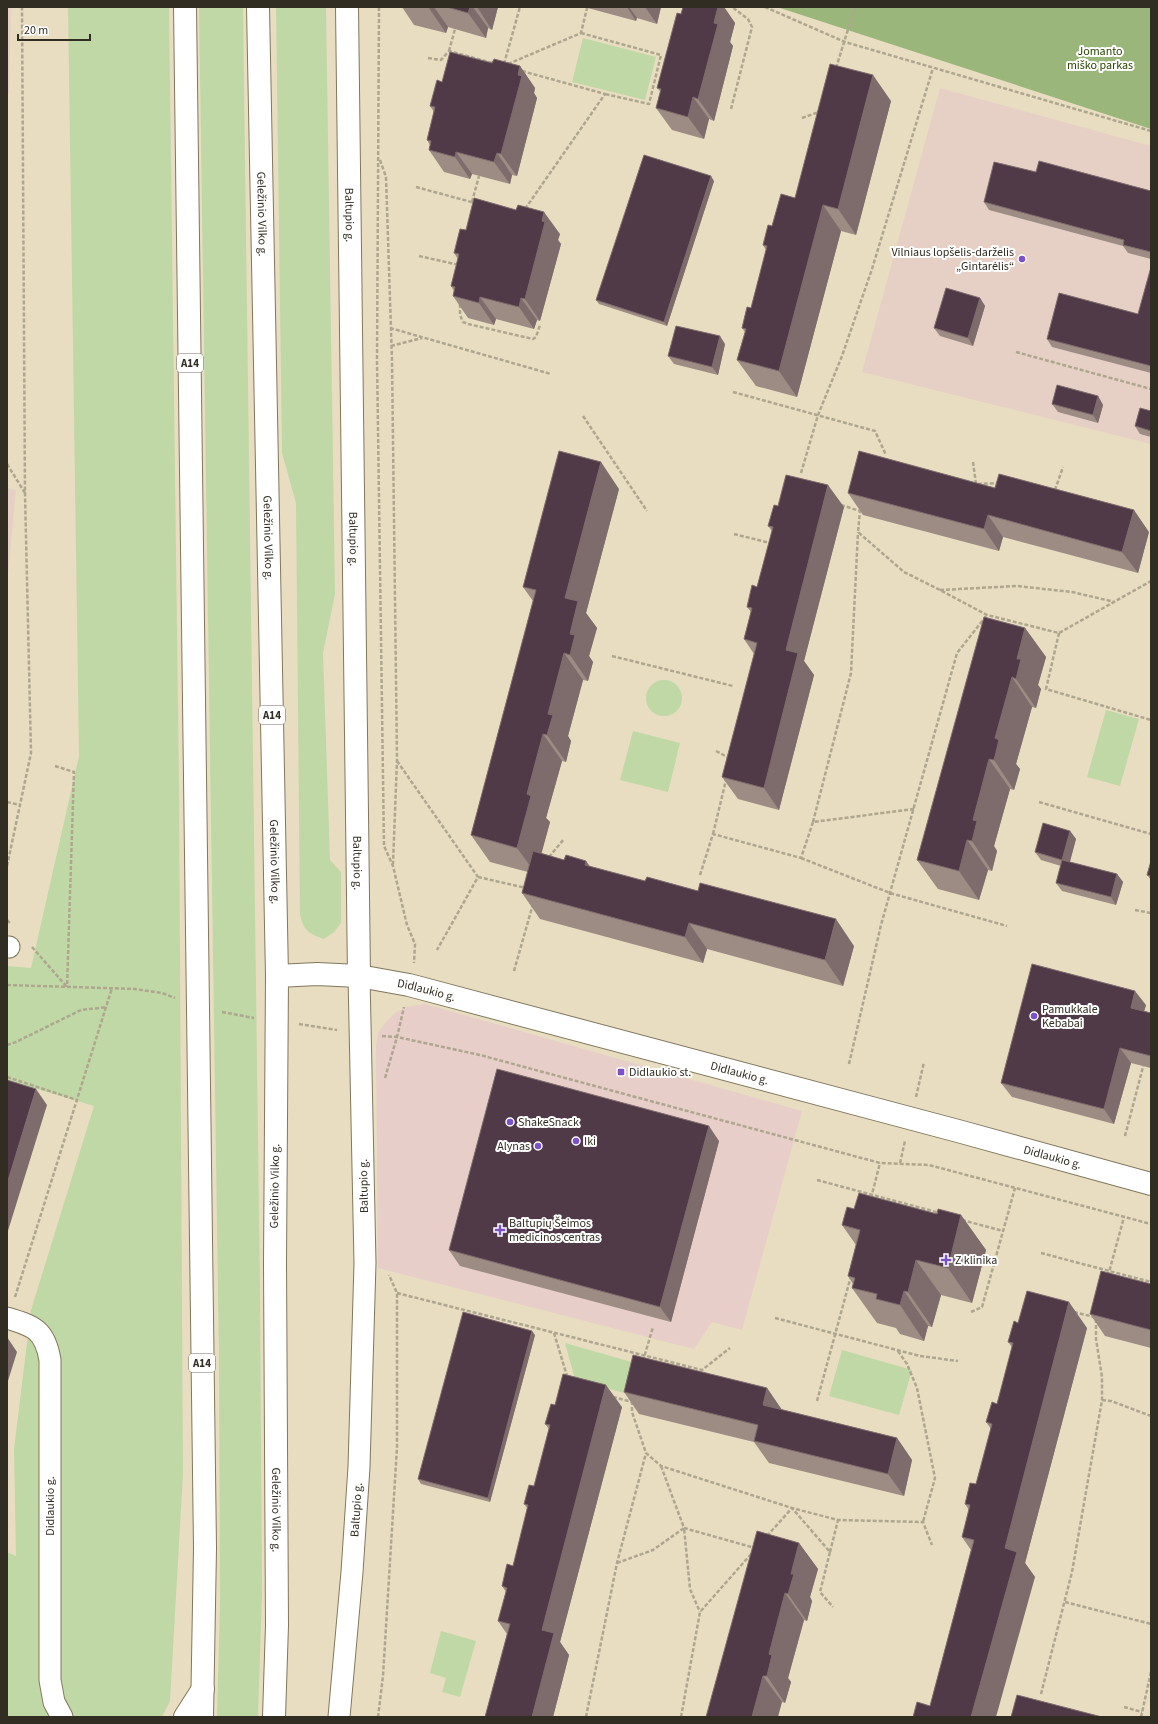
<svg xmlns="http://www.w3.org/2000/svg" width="1158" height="1724" viewBox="0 0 1158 1724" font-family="'Source Sans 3',sans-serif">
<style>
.commercial{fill:#e7cec8}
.education{fill:#e6cfc4}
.green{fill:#c0d8a6}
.forest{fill:#9bb67b}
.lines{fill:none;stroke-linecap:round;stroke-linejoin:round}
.minor-casing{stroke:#81775d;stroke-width:23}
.tertiary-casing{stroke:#81775d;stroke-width:24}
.trunk-casing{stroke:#81775d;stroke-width:24}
.path{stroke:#afa68f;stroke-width:2.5;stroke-dasharray:4 2;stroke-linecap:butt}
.minor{stroke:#fff;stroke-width:21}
.tertiary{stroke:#fff;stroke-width:22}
.trunk{stroke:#fff;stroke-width:22}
.wall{fill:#9c8c84}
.shaded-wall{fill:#7e6b6c}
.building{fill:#513a48;stroke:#7e6b6c}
.poi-dot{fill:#7b51ca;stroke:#fff;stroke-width:1.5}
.labels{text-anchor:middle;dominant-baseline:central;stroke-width:4;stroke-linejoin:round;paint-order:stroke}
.shield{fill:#fff;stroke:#6f6c64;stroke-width:1}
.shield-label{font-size:11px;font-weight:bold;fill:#312d22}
.park-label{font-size:12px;fill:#2c4401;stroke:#fff}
.street-label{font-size:12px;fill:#312d22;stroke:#fff}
.poi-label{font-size:12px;fill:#312d22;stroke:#fff;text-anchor:start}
</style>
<rect width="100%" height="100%" fill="#e8ddc1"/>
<!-- commercial -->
<path class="commercial" d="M425 1004 802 1111 742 1330 712 1322 694 1349 378 1268 376 1046 378 1033 385 1023 395 1013 406 1007Z"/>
<!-- education -->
<path class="education" d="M7 7H11L9 94H7Z
M940 88 1151 146V444L862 372Z
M7 488 16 490 7 587Z"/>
<!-- green -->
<path class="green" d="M68 7H169L179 784 183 1474 170 1701 162 1717H7V1552L16 1556 14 1449 31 1310 94 1106 7 1080V966L31 968 79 756Z
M199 7H243L260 1286 262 1594 258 1717H217L220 1602 219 1360Z
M276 7H326L335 594 323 653 330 860 341 872V923L334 932 324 939C308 933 304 931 300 915L296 503 282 453Z
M583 38 656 57 645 100 572 82Z
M646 698a18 18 0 1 1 36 0a18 18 0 1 1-36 0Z
M1106 710 1139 719 1120 786 1087 777Z
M633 731 680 743 668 792 620 780Z
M565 1343 635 1363 627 1394 575 1379Z
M842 1350 912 1370 899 1415 829 1396Z
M441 1631 476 1641 460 1697 442 1692 446 1678 430 1673Z"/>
<!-- forest -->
<path class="forest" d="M777 7H1151V129Z"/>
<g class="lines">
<defs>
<g id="minor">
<path d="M7 947H9"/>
<path d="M7 1318C34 1326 45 1330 50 1360V1680L54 1702 62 1717"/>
<path id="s1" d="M339 1717 352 1572 359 1467 365 1263 359 976"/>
</g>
<g id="tertiary">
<path id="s2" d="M347 7 359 976"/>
<path id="s3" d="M277 976 317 974 359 976 409 985 958 1131 1151 1184"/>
</g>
<g id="trunk">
<path d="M185 7 205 1548 202 1717"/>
<path id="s4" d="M258 7 277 976 275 1263 277 1625 274 1717"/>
<path d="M185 1717 203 1689"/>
</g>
</defs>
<!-- minor casing -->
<use href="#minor" class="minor-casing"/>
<!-- tertiary casing -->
<use href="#tertiary" class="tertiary-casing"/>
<!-- trunk casing -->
<use href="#trunk" class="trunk-casing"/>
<!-- path -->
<path class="path" d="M379 7 377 360 384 846 393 866 407 925 415 944 414 963
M765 7 845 42 1151 131
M581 33 661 55 649 104 605 94
M449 51 455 29
M428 58 441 60 449 51 496 64
M504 64 520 7
M508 64 581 33 587 8
M836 68 855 7
M522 71 605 94 525 209
M731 109 752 27 748 19 732 7
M802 118 819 112
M380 160 386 177 392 360 397 760 393 864
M416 187 475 203
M472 202 479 176
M419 256 459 265
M460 304V315L463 322 468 324 533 339 536 337 540 325
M390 328 551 374
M391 346 422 338
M1016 352 1151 389
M733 392 875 431 886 455
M583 416 647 511
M973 462 976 484 999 483
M7 464 25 493
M801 473 818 415 842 356 872 269 933 68
M1055 490 1063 467
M841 505 860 511 858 532 904 572 940 590 987 615 1059 633 1151 581
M734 534 770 543
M940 590 1017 586 1072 592 1115 602
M1059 633 1046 689 1151 720
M612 656 733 686
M716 751 729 758
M397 761 478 877 437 950
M55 766 74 772 67 987
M7 802 20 805
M1039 802 1151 834
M813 822 851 673 858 532
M713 834 726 780
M549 857 564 839
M801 858 890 893 1007 926
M7 866 31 753 25 494 22 7
M700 875 713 834 801 858 813 822 914 809
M478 877 526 888
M1135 910 1151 913
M7 920 11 924
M32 947 67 987
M514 971 533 904
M7 985 135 989 162 993 175 998
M222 1012 254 1018
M299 1024 337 1030
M382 1036 397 1037 480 1055 880 1163 929 1165 1151 1224
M7 1045 16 1042 81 1010 107 1007
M849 1064 881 925 957 653 987 615
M7 1077 77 1100
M385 1078 397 1037 404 1007
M916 1097 924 1062
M1125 1136 1144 1063
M900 1163 905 1141
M817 1180 940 1213
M871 1198 880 1163
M962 1220 1003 1231
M1041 1253 1151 1282
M1108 1276 1124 1217
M397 1293 702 1370 730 1348
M15 1297 112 988
M971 1312 982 1307 1015 1188
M1074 1312 1094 1317
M775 1318 920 1356 958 1361
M554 1333 567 1376
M898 1351 907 1364 917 1388 935 1478 923 1522
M643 1361 653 1327
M613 1397 632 1402
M1102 1400 1111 1401 1151 1416
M632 1401V1412L646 1453 661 1466 792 1508 838 1520 923 1522 932 1545
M817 1401 851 1276
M661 1466 684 1528 755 1548
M767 1536 792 1508 830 1552 820 1592 833 1607
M830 1552 838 1520
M617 1563 653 1550 684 1528 690 1589 700 1612
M1065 1602 1151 1624
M1041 1694 1072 1572 1102 1400V1377L1096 1339V1320
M1124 1707 1142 1712
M378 1717 383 1676 397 1447V1293L389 1275
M586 1717 617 1563 646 1453
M681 1717 700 1612 752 1553
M1141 1717 1151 1672"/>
<!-- minor -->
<use href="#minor" class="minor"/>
<!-- tertiary -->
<use href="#tertiary" class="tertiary"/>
<!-- trunk -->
<use href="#trunk" class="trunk"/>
</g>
<!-- wall -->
<path class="wall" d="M402 7H498L492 30 488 28 486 38 448 27 446 33 414 25Z
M584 7H661L657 24 637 18 636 21Z
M683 7H724L735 23 730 42 733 46 714 121 709 119 704 139 672 130 656 108 661 92 657 88Z
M492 63 520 66 535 88 534 93 537 98 517 176 512 175 510 184 472 174 470 179 444 172 429 150 430 145 427 140 434 112 430 106 442 82Z
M891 101 856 235 841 231 797 397 756 386 737 360 745 332 742 328 751 308 766 250 763 245 772 226 795 198Z
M1036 172 1151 191V259L1128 253 1123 246 989 210 984 202Z
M714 181 667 326 599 304 596 300Z
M466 230 560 234 558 240 561 244 540 321 537 320 534 329 496 319 494 325 468 318 453 296 454 291 451 286 458 259 454 253Z
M1151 267V373L1052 347 1047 339 1138 314Z
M980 298 985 306 973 346 940 336 934 328Z
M725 344 718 375 674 364 668 356Z
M1098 396 1103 405 1098 423 1058 412 1052 404Z
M1151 411V437L1140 434 1135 426Z
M619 489 586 613 597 628 589 656 593 662 588 681 583 680 568 736 571 741 566 762 562 761 546 818 550 822 541 853 564 860 586 861 590 867 854 946 843 986 707 949 703 963 540 919 522 893 528 872 490 862 471 835 533 601 523 587Z
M848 493 1149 532 1138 573 1003 537 999 551 863 515Z
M778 506 844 507 804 661 814 675 779 810 738 799 722 777 754 654 744 639 751 612 747 607 757 587 772 531 768 526Z
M1025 628 1046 657 1038 685 1041 689 1036 708 1032 707 1016 764 1020 769 1014 790 1010 789 994 846 997 851 992 871 988 870 979 900 938 889 917 860Z
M1070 831 1076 839 1070 862 1117 874 1123 882 1116 905 1062 891 1056 883 1061 866 1041 860 1035 852Z
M1151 861V880L1147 875Z
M1146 1005 1144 1011 1151 1013V1068L1131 1063 1114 1124 1012 1097 1001 1083Z
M719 1141 671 1322 460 1266 449 1250Z
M854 1209 961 1215 986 1250 972 1303 941 1295 932 1327 928 1326 924 1341 900 1334 896 1328 877 1323 852 1288 853 1284 848 1276 856 1245 842 1225Z
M1151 1284V1348L1105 1336 1090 1314Z
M1018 1323 1087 1328 1025 1563 1035 1577 930 1706 971 1550 962 1537 969 1510 965 1504 976 1484 991 1429 986 1422 997 1404 1012 1347 1008 1342Z
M535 1335 490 1502 421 1484 418 1479Z
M767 1388 782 1410 897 1438 912 1460 904 1496 769 1463 754 1442 639 1414 624 1392Z
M555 1405 622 1407 560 1642 569 1655 553 1717H485L507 1634 498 1621 506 1592 502 1586 513 1566 528 1509 524 1504 534 1486 549 1429 545 1424Z
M799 1543 818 1569 810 1597 812 1601 807 1621 804 1620 788 1678 791 1682 785 1703 782 1702 706 1717Z"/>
<!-- shaded-wall -->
<path class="shaded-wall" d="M429 7H434L448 27 446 33 429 8Z
M470 7H473L488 28 486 38 468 13Z
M477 7H498L492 30Z
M627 7H629L637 18 636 21Z
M645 7H661L657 24Z
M718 7H724L735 23 730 42 733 46 714 121 698 99 714 23Z
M520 66 535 88 534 93 537 98 517 176 501 154Z
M873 75 891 101 856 235 838 209Z
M693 97 709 119 704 139 688 117Z
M456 152 472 174 470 179 455 157Z
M497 153 512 175 510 184 494 162Z
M711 176 714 181 667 326 664 322Z
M823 205 841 231 797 397 779 371Z
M544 212 560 234 558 240 561 244 540 321 525 299Z
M480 297 496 319 494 325 479 303Z
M521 298 537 320 534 329 519 307Z
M980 298 985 306 973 346 968 338Z
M720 336 725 344 718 375 712 367Z
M1098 396 1103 405 1098 423 1093 415Z
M601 462 619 489 586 613 597 628 589 656 593 662 588 681 570 655V634L565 598Z
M828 485 844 507 804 661 814 675 779 810 764 788 786 650Z
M1134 510 1149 532 1138 573 1122 552Z
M988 515 1003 537 999 551 984 529Z
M1025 628 1046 657 1038 685 1041 689 1036 708 1016 679 1017 659Z
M564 653 583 680 568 736 571 741 566 762 547 735 548 714Z
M1012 677 1032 707 1016 764 1020 769 1014 790 994 760 995 738Z
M543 734 562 761 546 818 550 822 536 874 517 848 527 794Z
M989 759 1010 789 994 846 997 851 992 871 972 841 973 820Z
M1070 831 1076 839 1068 868 1062 860Z
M967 840 988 870 979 900 959 871Z
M586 861 604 887 585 865Z
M1117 874 1123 882 1116 905 1111 897Z
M836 919 854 946 843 986 825 960Z
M689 923 707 949 703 963 685 937Z
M1135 991 1146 1005 1141 1022 1131 1008Z
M1120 1048 1131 1063 1114 1124 1104 1109Z
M36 1089 47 1105 7 1234V1184Z
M709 1126 719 1141 671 1322 660 1307Z
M961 1215 986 1250 972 1303 948 1268Z
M916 1260 941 1295 932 1327 908 1292Z
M904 1291 928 1326 924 1341 900 1305Z
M1069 1302 1087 1328 1025 1563 1035 1577 996 1717H971L1005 1548Z
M532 1331 535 1335 490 1502 488 1498Z
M7 1337 17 1352 7 1384Z
M606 1385 622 1407 560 1642 569 1655 553 1717H532L542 1630Z
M767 1388 782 1410 763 1405Z
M897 1438 912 1460 904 1496 888 1474Z
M799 1543 818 1569 810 1597 812 1601 807 1621 788 1594 791 1574Z
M785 1593 804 1620 788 1678 791 1682 785 1703 767 1676 769 1654Z
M763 1676 782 1702 778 1717H752Z"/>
<!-- building -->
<path class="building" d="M447 7H470L468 13Z
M683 7H718L714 23 718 24 698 99 693 97 688 117 656 108 661 89 657 88 677 13 681 14Z
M450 52 492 63 494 59 520 66 518 75 522 76 501 154 497 153 494 162 456 152 455 157 429 150 431 141 427 140 435 107 430 106 437 80 442 82Z
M830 64 873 75 838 209 823 205 779 371 737 360 746 329 742 328 747 307 751 308 767 246 763 245 768 225 772 226 781 194 795 198Z
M644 155 711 176 664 322 596 300Z
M1039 161 1151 191V252L1123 245 1124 240 984 202 994 162 1036 172Z
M474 198 516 210 518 205 544 212 542 221 545 222 525 299 521 298 519 307 480 297 479 303 453 296 455 287 451 286 459 254 454 253 460 229 466 230Z
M1151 267V366L1047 339 1059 293 1138 314Z
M946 288 980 298 968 338 934 328Z
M676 326 720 336 712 367 668 356Z
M1057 385 1098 396 1093 415 1052 404Z
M1140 408 1151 411V431L1135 426Z
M559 451 601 462 565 598 578 601 570 634 575 635 570 655 564 653 548 714 553 715 547 735 543 734 527 794 531 796 517 848 471 835 536 590 523 587Z
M859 451 995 488 999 474 1134 510 1122 552 988 515 984 529 848 493Z
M786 475 828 485 786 650 798 653 764 788 722 777 757 643 744 639 752 608 747 607 752 585 757 587 773 527 768 526 774 505 778 506Z
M984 617 1025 628 1017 659H1021L1016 679 1012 677 995 738 999 740 994 760 989 759 973 820 977 821 972 841 967 840 959 871 917 860Z
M1043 823 1070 831 1062 860 1035 852Z
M533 851 564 860 566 855 586 861 585 865 645 881 647 877 698 891 700 883 836 919 825 960 689 923 685 937 522 893Z
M1062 860 1117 874 1111 897 1056 883Z
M1151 861V876L1147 875Z
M1032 964 1135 991 1131 1008 1151 1013V1056L1120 1048 1104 1109 1001 1083Z
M497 1069 709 1126 660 1307 449 1250Z
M7 1080 36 1089 7 1184Z
M859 1193 937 1214 938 1209 961 1215 948 1268 916 1260 908 1292 904 1291 900 1305 876 1299 877 1294 852 1288 855 1278 848 1276 860 1230 842 1225 847 1207 854 1209Z
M1101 1271 1151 1284V1330L1090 1314Z
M1027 1291 1069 1302 1005 1548 1017 1552 971 1717H913L917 1702 930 1706 974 1540 962 1537 970 1505 965 1504 970 1483 976 1484 992 1424 986 1422 992 1402 997 1404 1013 1343 1008 1342 1014 1321 1018 1323Z
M463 1312 532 1331 488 1498 418 1479Z
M633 1355 767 1388 763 1405 897 1438 888 1474 754 1441 758 1425 624 1392Z
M563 1374 606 1385 542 1630 554 1633 532 1717H485L510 1624 498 1621 507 1588 502 1586 507 1564 513 1566 528 1505 524 1504 529 1485 534 1486 550 1425 545 1424 551 1404 555 1405Z
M757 1531 799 1543 791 1574H794L788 1594 785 1593 769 1654 772 1655 767 1676H763L752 1717H706Z
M1017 1695 1102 1717H1011Z"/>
<!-- markers -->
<g class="poi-dot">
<circle cx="1022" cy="259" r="4"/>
<circle cx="1034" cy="1016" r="4"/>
<rect x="617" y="1068" width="8" height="8" rx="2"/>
<circle cx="510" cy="1122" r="4"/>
<circle cx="576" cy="1141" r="4"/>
<circle cx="538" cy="1146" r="4"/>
<path d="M498 1224h4v4h4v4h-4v4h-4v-4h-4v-4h4z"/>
<path d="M944 1254h4v4h4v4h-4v4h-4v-4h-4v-4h4z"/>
</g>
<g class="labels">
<!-- shield labels -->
<g class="shield">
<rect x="177" y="354" width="26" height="18" rx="3"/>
<rect x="259" y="706" width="26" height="18" rx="3"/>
<rect x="189" y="1354" width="26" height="18" rx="3"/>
</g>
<g class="shield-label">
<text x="190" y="363">A14</text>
<text x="272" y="715">A14</text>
<text x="202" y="1363">A14</text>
</g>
<!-- park labels -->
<g class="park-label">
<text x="1100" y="51">Jomanto<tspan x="1100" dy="14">miško parkas</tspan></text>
</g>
<!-- street labels -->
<g class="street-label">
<text stroke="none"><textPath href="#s4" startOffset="207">Geležinio Vilko g.</textPath></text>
<text stroke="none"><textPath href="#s2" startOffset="208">Baltupio g.</textPath></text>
<text stroke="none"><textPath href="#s4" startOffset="531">Geležinio Vilko g.</textPath></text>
<text stroke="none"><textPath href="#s2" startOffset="532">Baltupio g.</textPath></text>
<text stroke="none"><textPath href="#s4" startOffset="855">Geležinio Vilko g.</textPath></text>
<text stroke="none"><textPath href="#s2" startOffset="856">Baltupio g.</textPath></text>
<text stroke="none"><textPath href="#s3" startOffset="151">Didlaukio g.</textPath></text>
<text stroke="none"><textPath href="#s3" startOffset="475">Didlaukio g.</textPath></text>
<text stroke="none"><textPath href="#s3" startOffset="799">Didlaukio g.</textPath></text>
<text transform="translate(275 1186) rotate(-89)">Geležinio Vilko g.</text>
<text transform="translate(364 1186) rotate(-91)">Baltupio g.</text>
<text transform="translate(50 1506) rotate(-90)">Didlaukio g.</text>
<text stroke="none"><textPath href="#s4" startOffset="1503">Geležinio Vilko g.</textPath></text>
<text stroke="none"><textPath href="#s1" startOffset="208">Baltupio g.</textPath></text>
</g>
<!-- poi labels -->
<g class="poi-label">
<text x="1014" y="252" text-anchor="end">Vilniaus lopšelis-darželis<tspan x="1014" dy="14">„Gintarėlis“</tspan></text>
<text x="1042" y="1009">Pamukkale<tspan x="1042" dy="14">Kebabai</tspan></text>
<text x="629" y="1072">Didlaukio st.</text>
<text x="518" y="1122">ShakeSnack</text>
<text x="584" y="1141">Iki</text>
<text x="530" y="1146" text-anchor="end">Alynas</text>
<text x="509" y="1223">Baltupių Šeimos<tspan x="509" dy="14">medicinos centras</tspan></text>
<text x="955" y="1260">Z klinika</text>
</g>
</g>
<!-- border -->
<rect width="1158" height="1724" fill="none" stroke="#312d22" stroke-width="16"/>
<!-- scale -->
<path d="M18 34v6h72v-6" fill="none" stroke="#312d22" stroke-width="2"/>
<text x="24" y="34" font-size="12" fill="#312d22" stroke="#ffffff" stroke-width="3" paint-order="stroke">20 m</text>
</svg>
